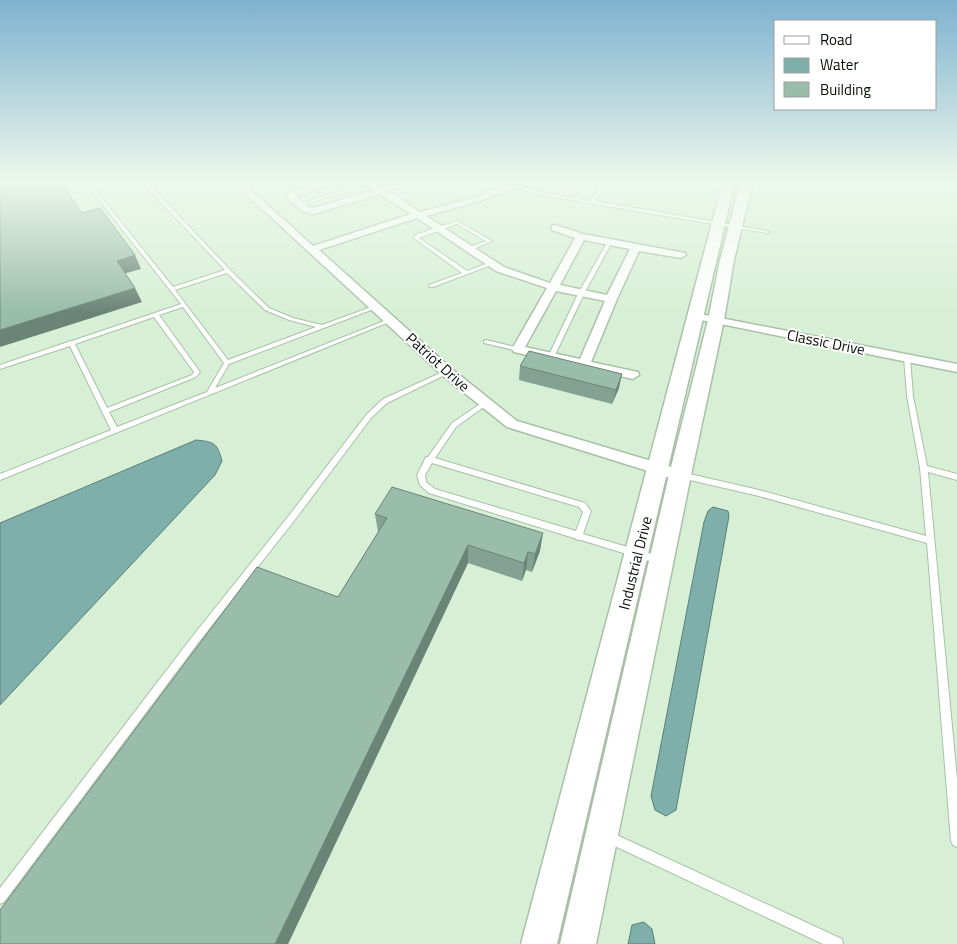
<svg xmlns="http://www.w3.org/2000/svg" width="957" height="944" viewBox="0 0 957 944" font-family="'Titillium Web',sans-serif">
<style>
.water{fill:#7fafaa;stroke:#5b7f79}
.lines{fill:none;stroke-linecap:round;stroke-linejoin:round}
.lane-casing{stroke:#a9c0a7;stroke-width:2}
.street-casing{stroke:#a9c0a7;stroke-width:3}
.secondary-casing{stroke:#a9c0a7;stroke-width:3}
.lane{fill:#fff;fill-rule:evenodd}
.street{fill:#fff;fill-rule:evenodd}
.secondary{fill:#fff;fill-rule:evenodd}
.wall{fill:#84a293}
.shaded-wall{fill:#6b8478}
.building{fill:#99bcab;stroke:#6b8478}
.labels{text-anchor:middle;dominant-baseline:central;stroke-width:4;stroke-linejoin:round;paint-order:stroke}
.street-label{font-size:15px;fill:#070f07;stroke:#fff}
</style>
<rect width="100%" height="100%" fill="#d7f0d5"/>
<!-- water -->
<path class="water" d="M196 440C215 442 217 443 222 461L215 475 0 705V523Z
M713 507 728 511 729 516 676 810 666 816 655 810 651 796 704 522 708 511Z
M644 922 652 929 655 944H628L632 925Z"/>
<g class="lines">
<defs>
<path id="lane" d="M84 181H88L173 287 225 270 141 181H146L230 270 269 308 293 318 322 325 374 306 376 305 379 307 229 364 215 388 389 319 391 318 394 320 0 480V474L111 430 70 346 0 369V365L68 342 69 341H72L181 304ZM227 273 265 310 289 320 316 327 228 360 175 290ZM183 307 224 363 207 392 117 427 109 412 196 377 200 372 159 315ZM154 317 194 372 192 375 107 408 75 344Z
M375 181H382L302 205 298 204Z
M495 181H502L539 192 557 195 567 181H571L561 196 591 201 603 181H607L595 201 767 231 769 232 767 233 558 198 536 194Z
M457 221 492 241 471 250H467V248L486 241 457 224 419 238 467 271 489 263 494 264 433 287H429V285L462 273 414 238 415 235Z
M608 241 612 242 585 292 554 357 553 358H549L548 357 579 292Z
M486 340 520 348 521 349 518 351 484 343V341Z
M907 356 910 358 913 396 927 466 957 474V480L928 472 957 779V847L953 845 951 841 927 543 759 496 681 478 677 475 681 472 759 490 926 536 920 468 907 396 904 358Z
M447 370 449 371V373L387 403 371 418 297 517 198 643 4 902 0 904V888L192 637 291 513 367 414 383 399Z
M483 402H487L488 404 456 427 435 458 585 503 591 511 583 534 662 557 663 560 662 563 659 564 581 540H578L574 538 429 493 420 485 417 475 426 457H428L452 423ZM432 463 579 507 583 512 576 531 435 489 426 482 425 475Z
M608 831 842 939 843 944H823L604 841 602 837 604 833Z"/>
<path id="street" d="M232 181H241L313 246 411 214 380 194 313 214 302 211 287 198V194C303 185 322 181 340 181L296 196 308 207 313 208 374 190 362 181H372L382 188 404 181H418L388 191 420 212 474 198 507 184H513V188L480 201 426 216 504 267 544 281 550 283 575 238 552 230V226L555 225 583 234 685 253 686 255 681 258 639 251 617 299 591 362 638 372 639 375 633 379 514 352 512 349 547 288 496 271 417 218 319 250 452 369 517 421 685 471 688 475 685 479 680 481 507 427 442 375ZM584 240 630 249 607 295 560 285ZM556 291 605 301 580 359 525 347Z
M695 313 957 364V372L691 318 689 316 691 314Z"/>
<path id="secondary" d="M723 181H735L557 944H521Z
M741 181H753L734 260 724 320 691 475 596 944H560L669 475 708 320 720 260Z"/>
</defs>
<!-- lane casing -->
<use href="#lane" class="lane-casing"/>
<!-- street casing -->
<use href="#street" class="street-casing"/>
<!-- secondary casing -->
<use href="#secondary" class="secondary-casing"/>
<!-- lane -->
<use href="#lane" class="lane"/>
<!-- street -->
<use href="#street" class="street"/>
<!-- secondary -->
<use href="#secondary" class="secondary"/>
</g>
<!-- wall -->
<path class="wall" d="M520 366 619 388 612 404 519 380Z
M375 514 540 551 532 572 526 570 522 581 468 563 288 944 338 597 378 532Z"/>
<!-- shaded-wall -->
<path class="shaded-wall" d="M135 255 141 269 123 274 117 261Z
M135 288 142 302 0 347V330Z
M622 374 619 388 612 404 616 390Z
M543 533 540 551 532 572 535 554Z
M468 545V563L288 944H275Z
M528 552 526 570 522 581 524 563Z"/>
<!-- building -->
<path class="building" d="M0 181H60L82 213 100 208 135 255 117 261 135 288 0 330Z
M529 351 622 374 616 390 520 366Z
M392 487 543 533 535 554 528 552 524 563 468 545 275 944H0V910L257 567 338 597 387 518 375 514Z"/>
<!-- sky -->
<linearGradient id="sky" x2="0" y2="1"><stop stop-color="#7eb2cf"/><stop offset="0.58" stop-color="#edf8ec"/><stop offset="1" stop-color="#edf8ec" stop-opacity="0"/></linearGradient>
<rect width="957" height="313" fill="url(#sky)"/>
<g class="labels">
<!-- street labels -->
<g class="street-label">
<text transform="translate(826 342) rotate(11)">Classic Drive</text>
<text transform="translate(438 362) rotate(42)">Patriot Drive</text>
<text transform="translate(635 563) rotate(-76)">Industrial Drive</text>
</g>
</g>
<!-- legend -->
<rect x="774" y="20" width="162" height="90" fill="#ffffff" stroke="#9c9f9c"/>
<rect x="784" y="36" width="25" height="8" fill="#ffffff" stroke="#9c9f9c"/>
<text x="820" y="45" font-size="15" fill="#070f07">Road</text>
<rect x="784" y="58" width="25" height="15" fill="#7fafaa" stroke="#9c9f9c"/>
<text x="820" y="70" font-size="15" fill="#070f07">Water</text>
<rect x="784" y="82" width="25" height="15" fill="#99bcab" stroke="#9c9f9c"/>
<text x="820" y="95" font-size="15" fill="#070f07">Building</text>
</svg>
